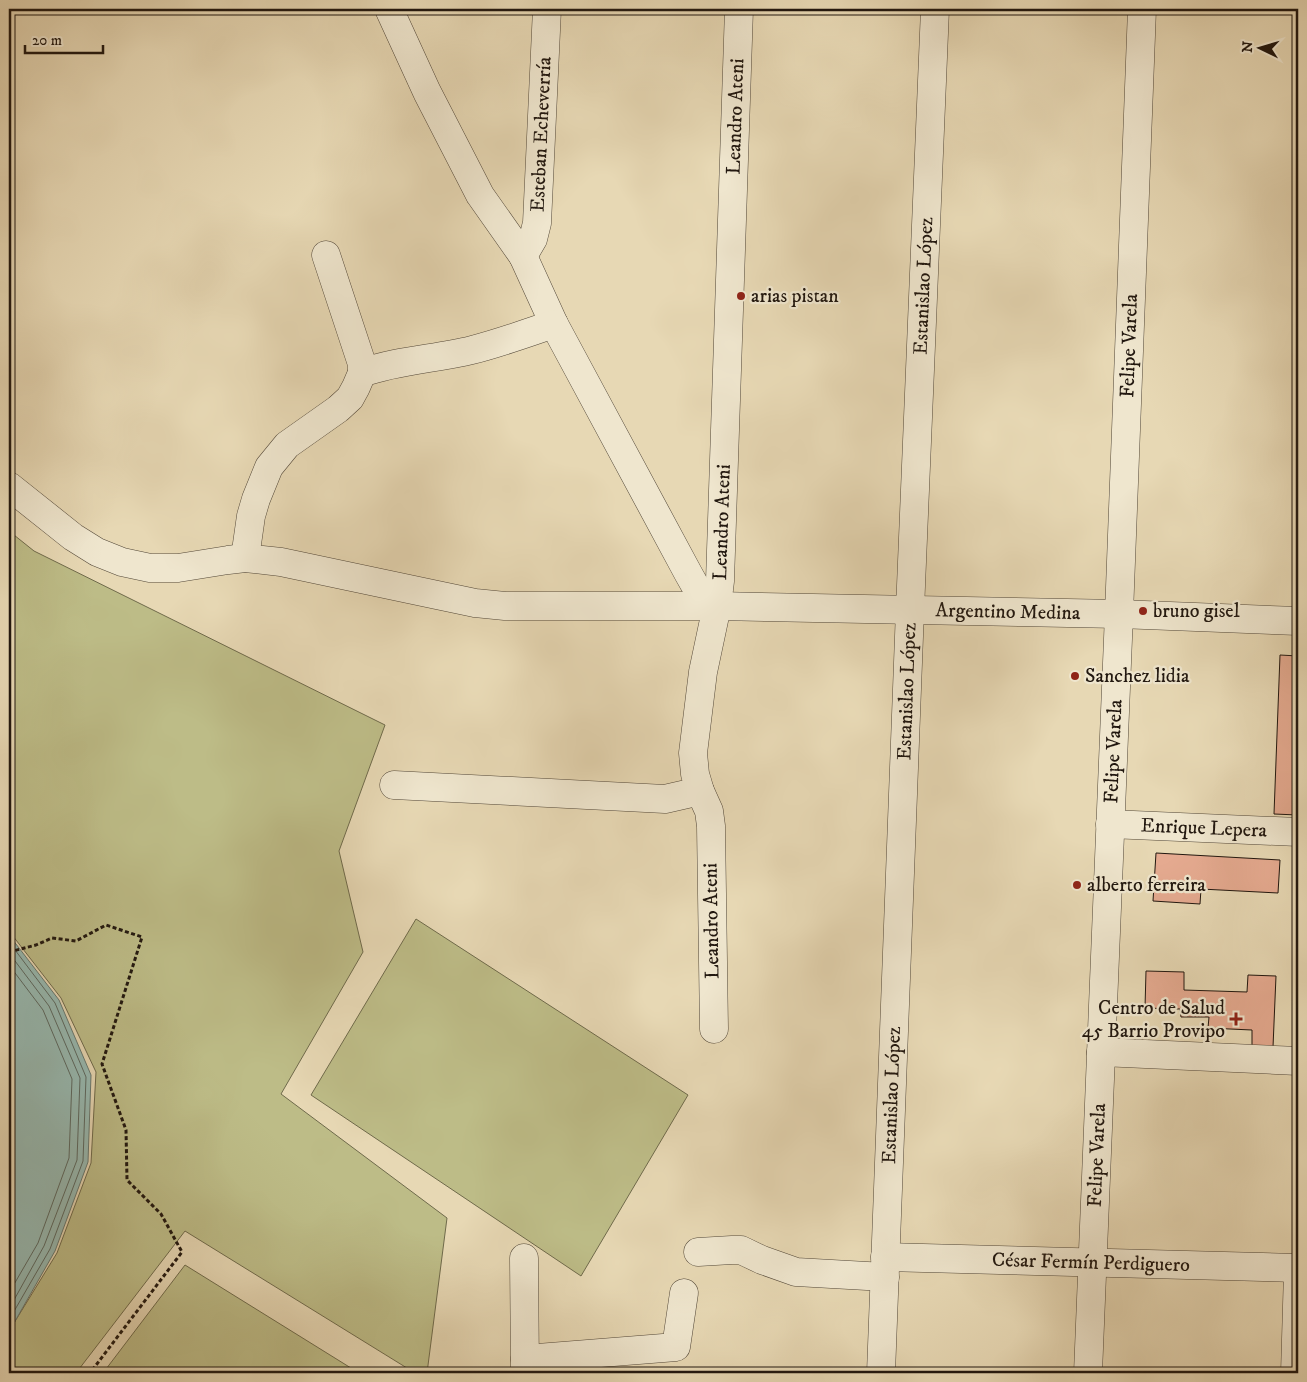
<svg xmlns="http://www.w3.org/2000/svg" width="1307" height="1382" viewBox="0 0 1307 1382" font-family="'IM FELL DW Pica',serif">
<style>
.green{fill:#bdbc87;stroke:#6f6a4b}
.water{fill:#97b9b1;stroke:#687870}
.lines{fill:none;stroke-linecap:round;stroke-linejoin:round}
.shore{stroke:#5c6860;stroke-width:1}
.building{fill:#e5aa90;stroke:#21170f}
.minor-casing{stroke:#524738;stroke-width:29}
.path{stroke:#21170f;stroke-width:3;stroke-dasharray:4 2.5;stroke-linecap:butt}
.minor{stroke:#efe6ce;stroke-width:28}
.poi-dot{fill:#8f2418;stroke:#efe6ce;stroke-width:2}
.labels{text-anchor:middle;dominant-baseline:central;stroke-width:4.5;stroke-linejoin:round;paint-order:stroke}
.street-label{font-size:20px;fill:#21170f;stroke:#efe6ce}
.poi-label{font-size:20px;fill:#21170f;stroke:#efe6ce;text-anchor:start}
</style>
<rect width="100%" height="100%" fill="#e7d8b4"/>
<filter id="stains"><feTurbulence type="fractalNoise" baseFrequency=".004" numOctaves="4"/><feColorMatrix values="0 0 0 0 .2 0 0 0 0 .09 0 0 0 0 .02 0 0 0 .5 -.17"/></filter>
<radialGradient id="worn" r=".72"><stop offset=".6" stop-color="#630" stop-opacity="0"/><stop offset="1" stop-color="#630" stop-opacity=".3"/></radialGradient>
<!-- green -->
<path class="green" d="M9 531 34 551 385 725 339 851 363 952 281 1094 447 1218 427 1373H415L185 1231 76 1373H9V1328L14 1323 57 1253 91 1163 96 1072 61 998 9 931Z
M416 919 688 1095 581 1276 311 1095Z
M185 1265 359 1373H103Z"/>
<!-- water -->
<path class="water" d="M9 935 59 1000 91 1075 88 1162 55 1251 14 1323 9 1327Z"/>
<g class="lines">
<!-- shore -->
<path class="shore" d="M9 942 55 1003 86 1077 83 1161 50 1249 9 1320
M9 953 49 1006 80 1078 77 1160 44 1246 9 1309
M9 965 43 1010 72 1079 69 1158 38 1243 9 1293"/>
</g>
<!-- building -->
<path class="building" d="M1280 655 1298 656V815L1274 814Z
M1156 853 1280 860 1278 893 1201 889 1200 904 1153 901Z
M1146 971 1184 972V990L1247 992 1248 975 1276 976 1273 1047 1252 1046V1030L1208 1028 1209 1017H1181L1180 1009 1145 1008Z"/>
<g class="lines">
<defs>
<g id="minor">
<path d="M389 9 427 92 480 195 523 256 554 324 688 573 697 589 717 606"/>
<path id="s1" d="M523 256 533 239 537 223 547 9"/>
<path d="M362 373C398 360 436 359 472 350 500 343 527 333 554 324"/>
<path id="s2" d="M9 486 73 537 97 552 122 562 150 568H178L228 560 245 558 281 562 437 595 475 603 505 606H717L1119 614 1298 621"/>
<path d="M245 558 251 516 256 499 269 467 287 445 338 409 350 398 356 387 362 373V364L326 255"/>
<path d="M394 785 665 799 700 791"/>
<path id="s3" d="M1110 824 1298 832"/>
<path id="s4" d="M714 1029 711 826 709 811 700 791 695 774 693 753 703 672 717 606 720 581 739 9"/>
<path d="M1101 1052 1298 1061"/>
<path d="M698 1252 732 1250H741L762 1260 796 1272 885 1277"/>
<path id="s5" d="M885 1257 1298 1268"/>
<path d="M524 1258 525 1373"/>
<path d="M525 1359 676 1347 684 1293"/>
<path id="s6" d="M881 1373 910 610 935 9"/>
<path id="s7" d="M1088 1373 1119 614 1142 9"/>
<path d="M1295 1373 1298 1272"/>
</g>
</defs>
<!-- minor casing -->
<use href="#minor" class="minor-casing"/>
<!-- path -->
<path class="path" d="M9 952 36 945 52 938 76 941 106 925 142 937 102 1064 126 1130 127 1180 161 1214 182 1252 90 1373"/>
<!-- minor -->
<use href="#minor" class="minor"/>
</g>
<!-- markers -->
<g class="poi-dot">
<circle cx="741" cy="296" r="5"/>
<circle cx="1143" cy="611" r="5"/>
<circle cx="1075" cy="676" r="5"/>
<circle cx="1077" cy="885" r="5"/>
<path d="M1233.5 1011.5h5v5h5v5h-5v5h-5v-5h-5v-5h5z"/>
</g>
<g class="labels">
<!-- street labels -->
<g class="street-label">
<text stroke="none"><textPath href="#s4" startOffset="918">Leandro Ateni</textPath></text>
<text stroke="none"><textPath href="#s1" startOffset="125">Esteban Echeverría</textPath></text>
<text stroke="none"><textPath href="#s6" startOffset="1088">Estanislao López</textPath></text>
<text stroke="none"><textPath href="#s7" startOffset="1028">Felipe Varela</textPath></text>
<text stroke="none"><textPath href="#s4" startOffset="512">Leandro Ateni</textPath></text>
<text stroke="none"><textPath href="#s2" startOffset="1029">Argentino Medina</textPath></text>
<text stroke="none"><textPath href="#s6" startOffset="682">Estanislao López</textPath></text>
<text stroke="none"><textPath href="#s7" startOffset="622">Felipe Varela</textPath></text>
<text stroke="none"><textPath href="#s3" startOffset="94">Enrique Lepera</textPath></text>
<text transform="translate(712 921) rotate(-91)">Leandro Ateni</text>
<text stroke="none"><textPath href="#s6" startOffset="278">Estanislao López</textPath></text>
<text stroke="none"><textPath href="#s7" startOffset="218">Felipe Varela</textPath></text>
<text stroke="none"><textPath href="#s5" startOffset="206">César Fermín Perdiguero</textPath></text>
</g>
<!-- poi labels -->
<g class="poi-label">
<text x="751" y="296">arias pistan</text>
<text x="1153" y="611">bruno gisel</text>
<text x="1085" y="676">Sanchez lidia</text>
<text x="1087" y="885">alberto ferreira</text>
<text x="1225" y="1008" text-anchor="end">Centro de Salud<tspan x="1225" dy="23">45 Barrio Provipo</tspan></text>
</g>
</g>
<!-- margin -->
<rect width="1307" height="1382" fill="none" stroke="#e7d8b4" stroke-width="30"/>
<rect x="10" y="10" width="1287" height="1362" fill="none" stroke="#21170f" stroke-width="2.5"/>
<rect x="15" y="15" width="1277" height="1352" fill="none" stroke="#21170f"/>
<!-- north arrow -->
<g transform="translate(1260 48) rotate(275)" stroke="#efe6ce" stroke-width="4" paint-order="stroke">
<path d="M0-4L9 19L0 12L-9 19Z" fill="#21170f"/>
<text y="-8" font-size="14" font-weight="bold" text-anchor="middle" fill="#21170f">N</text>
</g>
<!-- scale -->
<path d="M25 45v8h78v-8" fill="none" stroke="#21170f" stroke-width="2.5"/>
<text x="32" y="45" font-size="15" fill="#21170f" stroke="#efe6ce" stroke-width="4" paint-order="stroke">20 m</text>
<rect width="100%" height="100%" filter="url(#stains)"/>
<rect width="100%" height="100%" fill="url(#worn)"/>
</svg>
